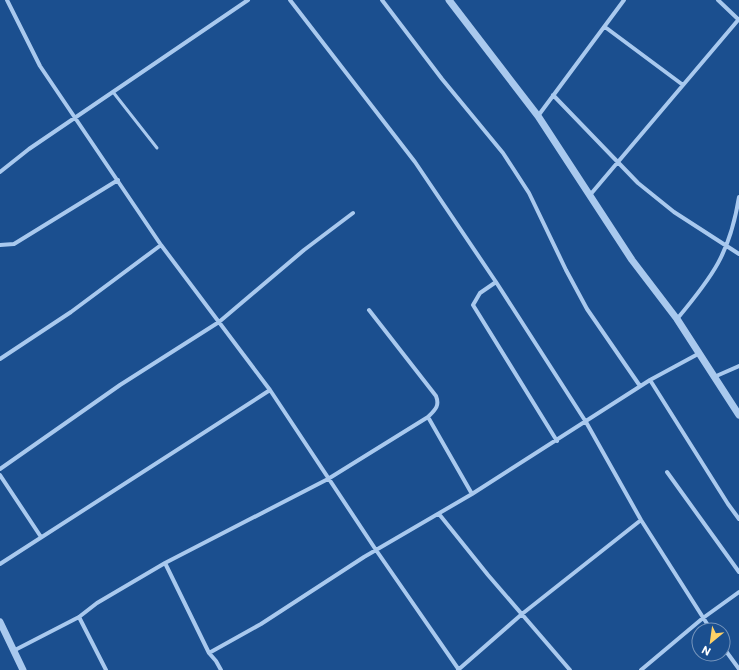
<svg xmlns="http://www.w3.org/2000/svg" width="739" height="670" viewBox="0 0 739 670" font-family="Commissioner,sans-serif">
<style>
.lines{fill:none;stroke-linecap:round;stroke-linejoin:round}
.service{stroke:#a9c9ee;stroke-width:3}
.minor{stroke:#a9c9ee;stroke-width:4}
.tertiary{stroke:#a9c9ee;stroke-width:7}
</style>
<rect width="100%" height="100%" fill="#1b4f8f"/>
<g class="lines">
<!-- service -->
<path class="service" d="M113 92 157 148"/>
<!-- minor -->
<path class="minor" d="M7 0 40 66 161 245 270 390 376 550 459 670
M290 0 415 162 496 282 586 422 641 520 711 630
M382 0 442 79 503 153 529 193 566 270 587 309 640 386
M718 0 739 20
M605 27 683 85
M553 95 638 183 674 212 739 254
M538 116 624 0
M0 172 29 149 248 0
M590 195 739 19
M0 245 14 244 118 180
M496 282 480 293 473 305 557 441
M677 319C713 276 730 253 739 197
M0 359 71 312 161 245
M714 377 739 366
M650 380 728 504 739 519
M428 417 472 494
M0 469 120 385 219 322 304 250 353 213
M667 472 739 572
M0 475 41 537
M439 514 488 575 570 670
M165 563 328 479 428 417C435 410 440 406 436 396L369 310
M0 564 270 390
M79 617 106 670
M723 647 739 669
M15 650 79 617 97 603 165 563 209 653 216 661 221 670
M209 653 261 624 364 557 472 494 650 380 698 354
M458 670 522 614 641 520
M641 670 703 618 739 592"/>
<!-- tertiary -->
<path class="tertiary" d="M449 0 538 116 632 260 677 319 739 415
M0 622 23 670"/>
</g>
<!-- north arrow -->
<g transform="translate(711 642) rotate(209)"><circle r="19" fill="#1b4f8f" stroke="#7695bc"/>
<path d="M0-3L7 15L0 10L-7 15Z" fill="#ffd166"/>
<text y="-6" font-size="11" font-weight="bold" text-anchor="middle" fill="#ffffff">N</text>
</g>
</svg>
